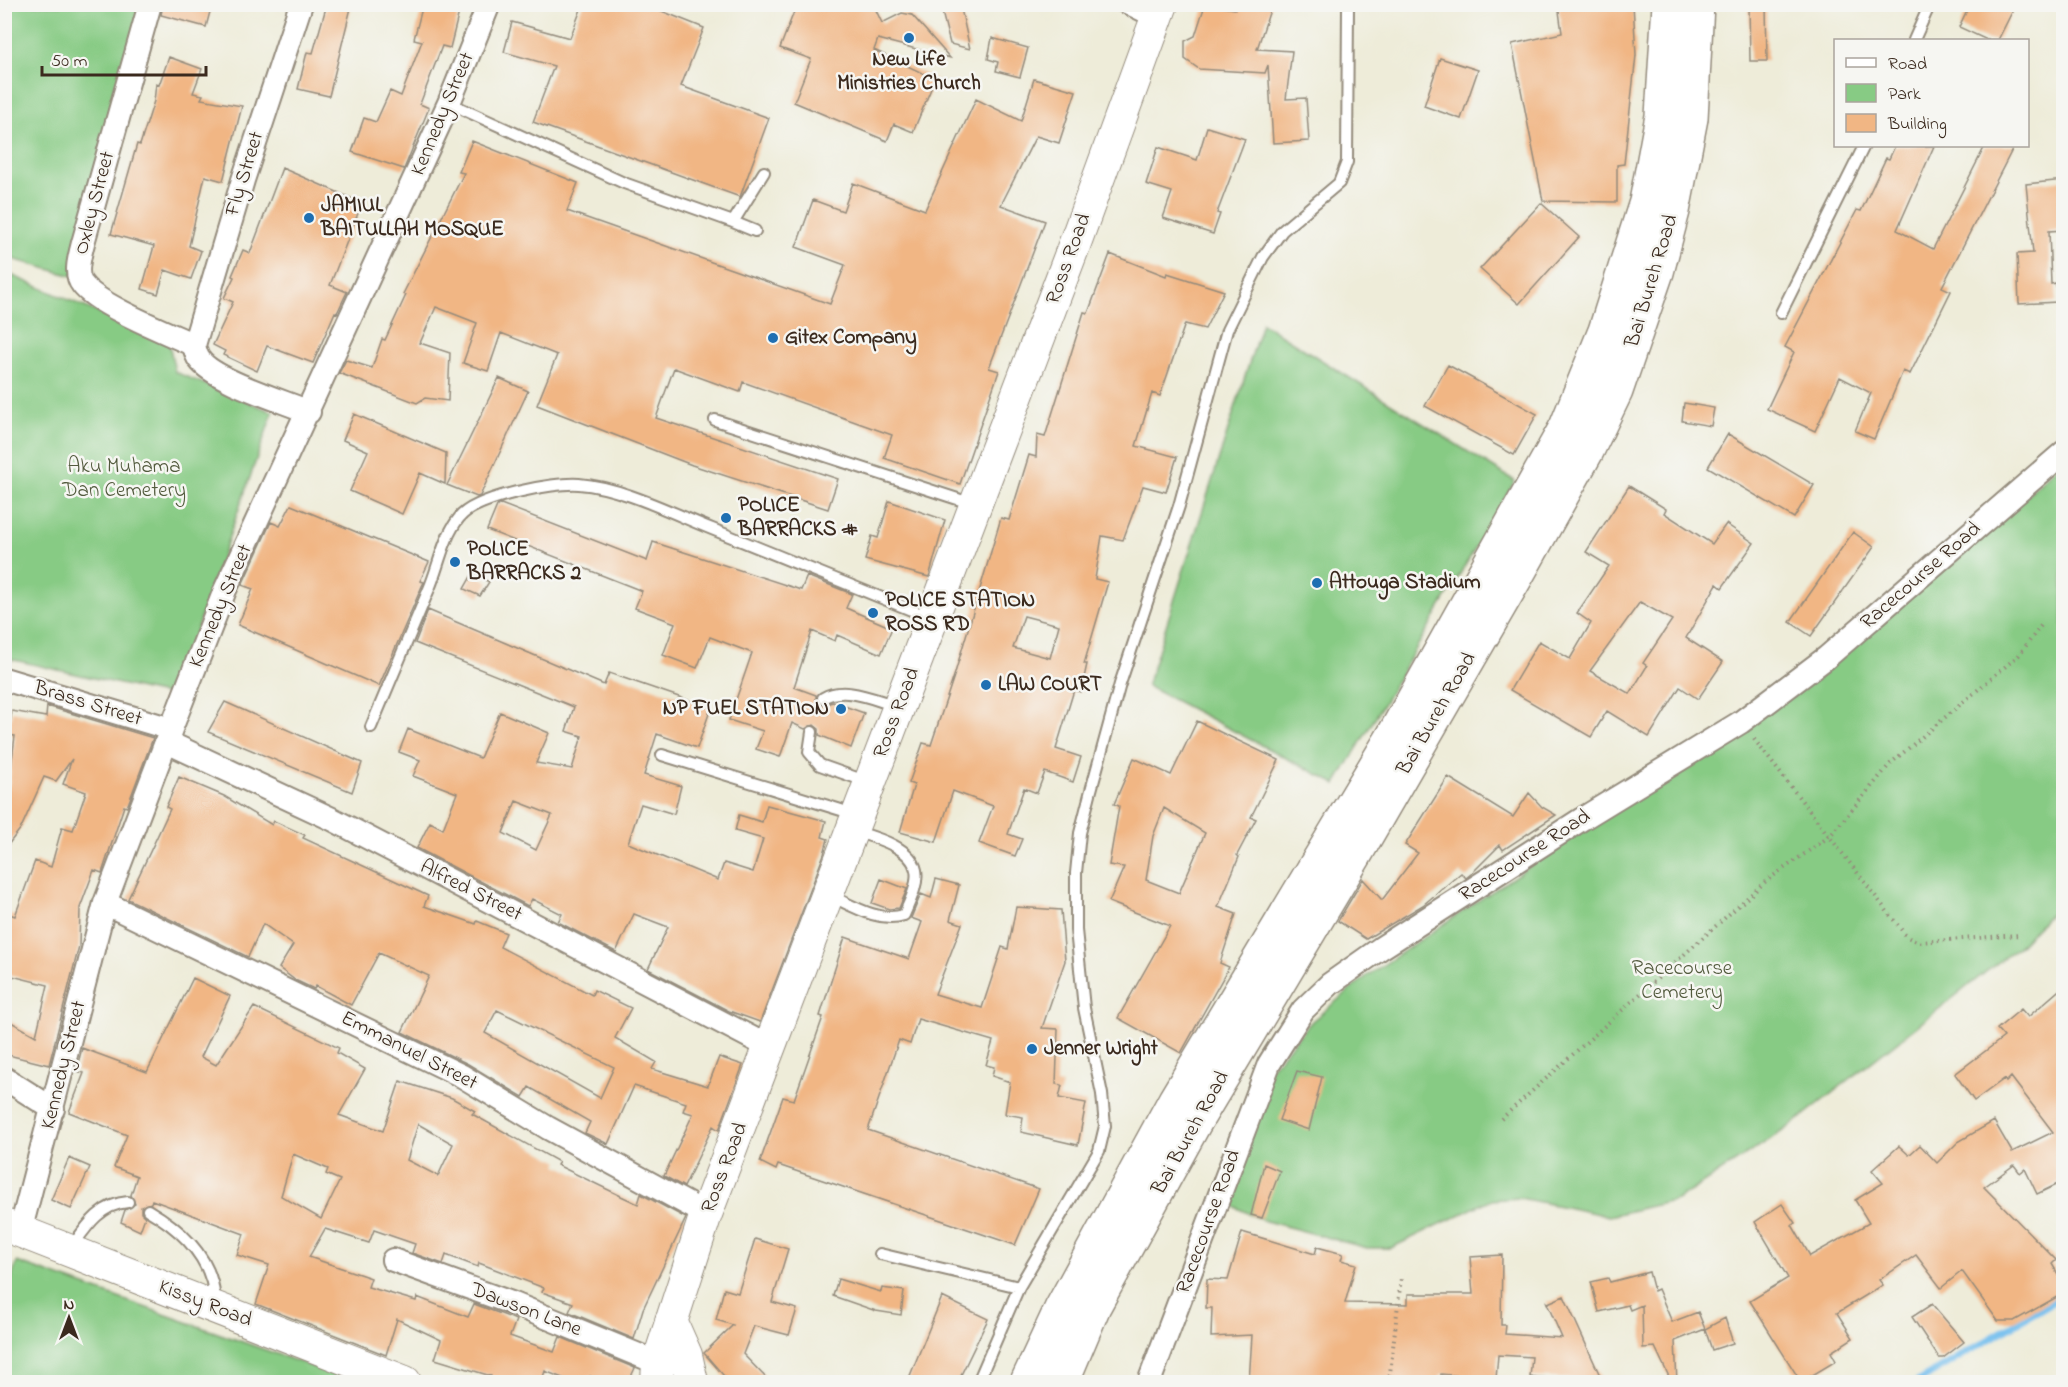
<svg xmlns="http://www.w3.org/2000/svg" width="2068" height="1387" viewBox="0 0 2068 1387" font-family="'Indie Flower',sans-serif">
<style>
.green{fill:#87cb84;stroke:#617a51;stroke-width:1.5}
.lines{fill:none;stroke-linecap:round;stroke-linejoin:round}
.stream{stroke:#75bfee;stroke-width:7}
.building{fill:#f1b684;fill-rule:evenodd}
.service-casing{stroke:#948b7c;stroke-width:14}
.minor-casing{stroke:#948b7c;stroke-width:26}
.secondary-casing{stroke:#948b7c;stroke-width:34}
.trunk-casing{stroke:#948b7c;stroke-width:36}
.path{stroke:#948b7c;stroke-width:4;stroke-dasharray:1.5 4.5;stroke-linecap:butt}
.service{stroke:#fff;stroke-width:10}
.minor{stroke:#fff;stroke-width:22}
.secondary{stroke:#fff;stroke-width:32}
.trunk{stroke:#fff;stroke-width:33}
.poi-dot{fill:#1f6fb2;stroke:#f6f6f2;stroke-width:2}
.labels{text-anchor:middle;dominant-baseline:central;stroke-width:5;stroke-linejoin:round;paint-order:stroke}
.poi-label{font-size:21px;font-weight:bold;fill:#3b2a1e;stroke:#f6f6f2;text-anchor:start}
.street-label{font-size:21px;fill:#3b2a1e;stroke:#f6f6f2}
.park-label{font-size:21px;fill:#525a3d;stroke:#f6f6f2}
</style>
<rect width="100%" height="100%" fill="#f6f6f2"/>
<filter id="ink" filterUnits="userSpaceOnUse"><feTurbulence type="fractalNoise" baseFrequency=".0167" numOctaves="2"/><feDisplacementMap in="SourceGraphic" scale="12" xChannelSelector="R" yChannelSelector="G"/><feConvolveMatrix kernelMatrix="1 2 1 2 8 2 1 2 1" color-interpolation-filters="sRGB"/></filter>
<filter id="wash" filterUnits="userSpaceOnUse"><feTurbulence type="fractalNoise" baseFrequency=".008" numOctaves="4" result="noise"/><feDisplacementMap in="SourceGraphic" scale="24" xChannelSelector="R" yChannelSelector="G"/><feGaussianBlur stdDeviation="1.35" result="paint"/><feColorMatrix in="noise" values="0 0 0 0 0 0 0 0 0 0 0 0 0 0 0 0 0 1.4 0 .05"/><feComposite in="paint" operator="in"/></filter>
<g filter="url(#wash)">
<rect width="100%" height="100%" fill="#eeecd9"/>
<!-- green -->
<path class="green" d="M4 5H151L73 276 5 257Z
M4 272 169 343 175 372 273 412 173 696 5 658Z
M1262 323 1515 481 1336 784 1147 686Z
M2063 461V900L2020 945 1789 1127 1677 1200 1609 1216 1520 1198 1490 1200 1391 1248H1367L1262 1220 1229 1204 1269 1070 1312 1021 1367 976 1580 832 1860 636 1957 560Z
M17 1262 356 1382H5V1297Z"/>
<g class="lines">
<!-- stream -->
<path class="stream" d="M1917 1382 2064 1295"/>
</g>
<g id="blocks">
<!-- building -->
<path class="building" d="M163 4H212L206 27 161 15Z
M327 4H352L329 96 298 89 307 52 313 53Z
M423 4H461L450 48 442 46 420 104 429 108 404 169 352 152 364 118 376 122 390 91 401 96 422 41 414 39Z
M583 4H644L704 28 681 86 769 118 740 197 533 122 554 66 504 52 512 22 570 38Z
M797 4H873L882 23 902 13 912 15 950 58 878 39 874 50 935 79 913 132 894 124 887 141 794 102 811 59 780 48Z
M940 4H960L970 49 950 44Z
M1236 4H1272L1257 49 1292 51 1286 99 1306 98 1309 141 1273 143 1268 65 1265 73 1199 69 1185 59V41L1195 36 1205 5 1235 9Z
M1558 4H1633L1636 55 1624 164 1617 165V202L1543 201 1512 44 1562 33Z
M1749 4H1766L1767 61H1750Z
M1970 4H2016L1998 40H1987L1959 27Z
M992 38 1028 48 1020 77 996 71 998 62 988 59Z
M169 57 202 69 193 93 203 95 201 99 242 106 223 181 205 176 189 246 201 251 191 279 165 270 158 294 142 289 154 246 111 234 137 144 140 145 154 101 156 84 159 85Z
M1440 58 1478 70 1461 119 1424 106Z
M1034 79 1076 91 1059 143 1036 136 1001 205 1045 221 989 368 999 371 960 484 884 458 892 435 743 382 740 392 674 368 656 418 838 479 828 509 692 465 537 405 557 355 501 333 488 371 463 363 477 323 436 307 420 343 450 353 448 401 425 398 417 403 339 373 346 360 372 368 382 339 385 340 406 295 403 294 464 173 459 172 472 141 578 183 567 211 830 304 845 265 796 247 813 200 843 211 853 183 925 210 976 99 1021 121Z
M1207 127 1245 139 1217 213 1220 214 1213 234 1163 218 1172 192 1146 184 1158 147 1197 160Z
M1895 146H1934L1897 230 1933 249 1985 146H2014L1942 287 1951 291 1910 374 1903 371 1874 439 1855 431 1871 393 1840 377 1815 431 1767 409 1794 352 1785 347 1857 210 1861 211 1886 158 1889 159Z
M282 168 362 203 330 285 347 292 337 313 335 312 313 363 267 346 257 371 223 355 225 351 213 345 233 302 224 298 234 277 232 276 243 250 250 253Z
M2064 180V230L2049 231 2051 284 2056 283 2057 302 2019 304 2017 254 2033 253 2026 184Z
M1541 203 1579 237 1519 304 1480 269Z
M1110 254 1166 276 1167 273 1224 291 1205 329 1185 324 1160 396 1152 393 1136 446 1177 457 1166 492 1143 486 1123 540 1102 536 1095 579 1108 582 1084 664H1087L1081 692 1074 690 1056 749 1081 757 1073 782 1045 772 1037 793 1024 788 1008 834 1022 839 1015 856 979 843 993 806 953 791 936 842 900 832 914 785 909 783 923 743 931 745 955 673 1001 518 1009 520 1029 455 1036 457 1037 435 1045 437 1084 312 1088 313ZM1024 616 1059 625 1050 658 1013 648Z
M1448 365 1537 414 1514 455 1425 406Z
M499 378 528 391 480 496 477 497 447 485Z
M1684 403 1714 408 1711 426 1682 421Z
M354 414 446 453 445 484 420 473 402 514 350 491 368 451 343 440Z
M1728 434 1814 485 1794 518 1708 467Z
M1629 486 1666 509 1664 513 1712 544 1726 524 1754 543 1722 588 1717 584 1686 638 1723 662 1698 699 1680 687 1649 737 1607 711 1591 737 1510 690 1539 641 1570 659 1591 623 1577 613 1609 566 1586 552ZM1640 602 1672 620 1643 663 1647 666 1630 694 1590 671Z
M889 501 945 520 929 577 865 560 872 536 878 538Z
M501 504 647 561 653 542 801 590 807 576 852 594 846 608 892 628 881 654 837 635 835 641 812 631 794 687 816 695V701L822 705 833 702 864 713 851 748 819 735V729L814 725 805 729 792 723 780 757 756 749 763 731 729 720 752 653 710 637 697 668 663 655 675 623 635 608 642 591 487 530 497 506Z
M291 505 429 562 420 581 424 582 422 586 379 686 238 625 253 589 242 585 271 522 280 526Z
M1853 532 1874 547 1811 636 1790 622Z
M473 573 489 582 480 596 464 589Z
M428 610 604 685 609 673 711 708 697 748 657 734 644 775 681 786 674 814 641 804 628 843 718 880 724 863 753 872 763 839 735 831 739 815 762 822 767 805 826 821 822 837 828 839 824 854 760 1022 729 1011 648 969 668 927 634 914 616 952 558 922 562 914 532 899 528 906 417 848 430 822 443 829 457 793 413 776 420 760 399 752 408 729 480 758 500 712 549 733 536 763 572 769 582 736 566 731 574 707 415 643ZM516 801 552 815 536 850 503 833Z
M225 702 362 763 352 792 208 732Z
M47 706 153 738 127 807 124 806 102 873 94 870 80 908 79 946 49 1065 4 1054V1018L36 1036 48 985 4 974V912L15 916 35 861 51 867 62 827 73 830 86 792 63 784 72 759 56 781 44 777 21 828 4 850V793L9 784 15 736 8 735 12 711 46 717Z
M1197 721 1279 760 1251 817 1256 819 1237 855 1239 857 1218 907 1236 914 1220 963 1229 967 1181 1053 1118 1018 1170 926 1109 902 1124 867 1109 865 1119 806 1114 804 1134 758 1171 775ZM1164 808 1205 833 1179 893 1146 880 1153 836Z
M179 777 224 796 272 825 274 821 305 835 303 838 428 896 424 906 476 924 477 921 506 933 500 947 592 995 594 990 631 1008 615 1038 656 1062 652 1069 708 1086 719 1057 743 1065 719 1130 713 1126 684 1187 664 1176 693 1114 683 1111 686 1103 634 1086 608 1144 585 1133 590 1122 529 1087 523 1097 468 1064 402 1032 429 976 379 953 351 1005 316 986 314 989 295 980 279 968 293 945 263 924 248 957 128 899 170 809 166 807ZM497 1010 614 1067 600 1098 485 1033Z
M1448 777 1513 817 1529 793 1542 807 1556 815 1503 850 1500 845 1471 874 1466 878 1461 873 1423 905 1366 939 1338 921 1363 879 1382 900 1418 853 1405 845Z
M881 879 907 889 899 908 889 909 872 903Z
M936 879 959 885 950 920 962 924 935 994 982 1008 1002 947 1008 949 1016 907 1061 910 1065 961 1042 1028 1058 1029 1056 1084 1062 1085 1059 1098 1086 1103 1078 1145 1021 1132 1023 1117 1005 1114 1010 1082 992 1076 994 1067 986 1065 993 1041 918 1019 910 1044 899 1040 868 1130 1039 1189 1015 1245 778 1165 776 1170 760 1162 783 1097 794 1100 823 1017 820 1016 845 937 909 959 922 922 911 918 921 894 931 898Z
M193 978 230 996 201 1057 216 1065 254 1007 339 1048 337 1053 365 1069 339 1115 383 1131 400 1081 452 1098 475 1111 472 1114 559 1162 557 1165 621 1196 638 1204 641 1194 686 1218 643 1309 634 1339 569 1312 573 1303 542 1292 544 1288 479 1263 478 1267 446 1255 443 1264 412 1253 415 1244 374 1230 369 1243 325 1229 309 1257 371 1278 368 1287 416 1301 417 1297 468 1317 474 1304 509 1317 516 1320 510 1336 554 1352 560 1337 635 1368 628 1383H604L590 1376 587 1383H575L545 1371 541 1383H489L491 1376 435 1359 441 1340 397 1319 386 1355 256 1304 269 1265 237 1255 244 1234 152 1200 151 1203 141 1207V1213L145 1217 140 1231 121 1222 125 1210 135 1204 131 1195 137 1176 114 1167 127 1135 69 1112 84 1073 76 1071 82 1048 147 1072ZM418 1124 453 1144 438 1176 407 1160ZM293 1154 328 1169 326 1174 340 1180 321 1219 281 1196Z
M2064 986V1181L2037 1194 2025 1169 2020 1173 2014 1165 1984 1187 2056 1260 2052 1264 2064 1284V1293L2014 1321H1998L1962 1271 1941 1288 1916 1255 1879 1280 1883 1285 1837 1313 1853 1338 1831 1352 1836 1361 1801 1382 1750 1301 1788 1278 1755 1222 1782 1204 1795 1223 1792 1225 1810 1256 1869 1223 1855 1200 1883 1183 1872 1170 1899 1146 1909 1155 1920 1145 1937 1163 1958 1142 1994 1121 2012 1152 2053 1132 2011 1077 2006 1082 2004 1079 1974 1101 1955 1074 2004 1037 1997 1029 2021 1009 2028 1017Z
M1297 1071 1322 1077 1309 1130 1279 1120Z
M69 1158 90 1167 71 1209 51 1200Z
M1264 1164 1280 1171 1262 1218 1251 1215Z
M1242 1232 1315 1254 1317 1247 1343 1254 1341 1260 1356 1264 1345 1303 1408 1304V1294H1473L1470 1257 1502 1255 1501 1325H1506L1505 1334 1562 1338 1546 1301 1548 1303 1564 1296 1602 1380 1530 1377 1532 1357 1498 1355 1496 1379 1441 1374 1440 1383H1249L1252 1335 1211 1337 1212 1308H1206L1207 1279 1228 1280Z
M755 1239 788 1249 772 1302 797 1309 789 1335 754 1326 743 1354 771 1383H730L704 1353 733 1325 716 1320 724 1289 738 1293Z
M1649 1272 1654 1291 1658 1289 1672 1322 1698 1312 1705 1329 1675 1341 1677 1383H1672L1655 1347 1643 1348 1642 1305 1630 1310 1628 1305 1599 1312 1591 1282 1608 1278 1610 1282Z
M838 1279 881 1292 882 1288 904 1291 901 1315 876 1311 833 1296Z
M942 1297 988 1319 957 1383H907Z
M1932 1304 1964 1342 1943 1358H1939L1912 1317Z
M1725 1318 1733 1343 1712 1350 1705 1329Z"/>
</g>
</g>
<g filter="url(#ink)">
<use href="#blocks" fill-opacity="0" stroke="#948b7c" stroke-width="1.5"/>
<g class="lines">
<defs>
<path id="service" d="M1117 4 1152 21
M1914 40 1930 4
M449 103 624 183 733 222
M755 231 733 222 764 172
M1781 313 1864 146
M715 420 973 504
M823 698C845 685 874 700 897 706
M371 727C390 681 410 635 429 589 439 566 443 538 459 518 475 497 553 482 579 484 621 487 672 513 712 529 785 559 858 589 931 618
M812 732 809 752 820 765 868 782
M662 755 854 814
M829 895C853 906 879 923 904 915 909 903 919 884 916 870 911 846 873 837 854 831
M148 1210C184 1231 215 1261 215 1305
M71 1248C86 1227 100 1204 128 1202
M880 1254 1019 1287
M978 1382 1019 1287 1099 1151 1105 1126 1102 1094 1084 1008 1076 930V873L1080 833 1090 794 1120 684 1179 506 1227 330 1263 257 1282 231 1339 183 1347 162 1348 4"/>
<path id="minor" d="M150 4 83 243C80 255 74 274 82 284 97 305 168 333 194 345 195 349 196 355 199 359 213 380 283 401 309 412
M194 345 243 180 301 4
M4 679 171 729
M167 742 332 819 771 1048
M105 903 462 1076 548 1128 706 1214
M4 1078 53 1109
M20 1232 105 903 171 729 225 590 449 103 489 4
M393 1260 514 1304 658 1363
M1149 1382 1269 1064 1303 1010 1330 984 1381 948 1582 819 1741 722 1826 658 2064 452"/>
<path id="secondary" d="M4 1225 405 1382
M671 1321 686 1355 692 1382
M657 1382 658 1363 706 1214 1075 243 1162 4"/>
<path id="trunk" d="M1027 1382 1061 1309 1175 1100 1392 738 1566 427 1605 331 1646 202 1662 116 1669 4
M1062 1382 1094 1306 1194 1124 1354 857 1515 579 1587 451 1616 391 1657 272 1673 211 1691 118 1697 4"/>
</defs>
<!-- service casing -->
<use href="#service" class="service-casing"/>
<!-- minor casing -->
<use href="#minor" class="minor-casing"/>
<!-- secondary casing -->
<use href="#secondary" class="secondary-casing"/>
<!-- trunk casing -->
<use href="#trunk" class="trunk-casing"/>
<!-- path -->
<path class="path" d="M1754 739 1907 937 1919 942 2019 935
M1501 1119 1766 881 1830 836 1891 763 2019 655 2043 623
M1389 1382 1401 1278"/>
<!-- service -->
<use href="#service" class="service"/>
<!-- minor -->
<use href="#minor" class="minor"/>
<!-- secondary -->
<use href="#secondary" class="secondary"/>
<!-- trunk -->
<use href="#trunk" class="trunk"/>
</g>
</g>
<!-- markers -->
<g class="poi-dot">
<circle cx="909" cy="38" r="6"/>
<circle cx="309" cy="218" r="6"/>
<circle cx="773" cy="338" r="6"/>
<circle cx="726" cy="518" r="6"/>
<circle cx="455" cy="562" r="6"/>
<circle cx="1317" cy="583" r="6"/>
<circle cx="873" cy="613" r="6"/>
<circle cx="986" cy="685" r="6"/>
<circle cx="841" cy="709" r="6"/>
<circle cx="1032" cy="1049" r="6"/>
</g>
<g class="labels">
<!-- poi labels -->
<g class="poi-label">
<text x="909" y="60" text-anchor="middle">New Life<tspan x="909" dy="24">Ministries Church</tspan></text>
<text x="321" y="206">JAMIUL<tspan x="321" dy="24">BAITULLAH MOSQUE</tspan></text>
<text x="785" y="338">Gitex Company</text>
<text x="738" y="506">POLICE<tspan x="738" dy="24">BARRACKS #</tspan></text>
<text x="467" y="550">POLICE<tspan x="467" dy="24">BARRACKS 2</tspan></text>
<text x="1329" y="583">Attouga Stadium</text>
<text x="885" y="601">POLICE STATION<tspan x="885" dy="24">ROSS RD</tspan></text>
<text x="998" y="685">LAW COURT</text>
<text x="829" y="709" text-anchor="end">NP FUEL STATION</text>
<text x="1044" y="1049">Jenner Wright</text>
</g>
<!-- street labels -->
<g class="street-label">
<text transform="translate(443 114) rotate(-67)">Kennedy Street</text>
<text transform="translate(245 174) rotate(-73)">Fly Street</text>
<text transform="translate(95 203) rotate(-75)">Oxley Street</text>
<text transform="translate(1069 259) rotate(-70)">Ross Road</text>
<text transform="translate(1652 281) rotate(-73)">Bai Bureh Road</text>
<text transform="translate(1921 576) rotate(-41)">Racecourse Road</text>
<text transform="translate(221 606) rotate(-67)">Kennedy Street</text>
<text transform="translate(88 704) rotate(17)">Brass Street</text>
<text transform="translate(897 713) rotate(-69)">Ross Road</text>
<text transform="translate(1437 714) rotate(-60)">Bai Bureh Road</text>
<text transform="translate(1525 856) rotate(-33)">Racecourse Road</text>
<text transform="translate(471 891) rotate(27)">Alfred Street</text>
<text transform="translate(409 1051) rotate(27)">Emmanuel Street</text>
<text transform="translate(64 1065) rotate(-76)">Kennedy Street</text>
<text transform="translate(1191 1133) rotate(-61)">Bai Bureh Road</text>
<text transform="translate(725 1168) rotate(-69)">Ross Road</text>
<text transform="translate(1209 1222) rotate(-70)">Racecourse Road</text>
<text transform="translate(205 1304) rotate(21)">Kissy Road</text>
<text transform="translate(526 1310) rotate(21)">Dawson Lane</text>
</g>
<!-- park labels -->
<g class="park-label">
<text x="124" y="467">Aku Muhama<tspan x="124" dy="24">Dan Cemetery</tspan></text>
<text x="1682" y="969">Racecourse<tspan x="1682" dy="24">Cemetery</tspan></text>
</g>
</g>
<!-- margin -->
<rect width="2068" height="1387" fill="none" stroke="#f6f6f2" stroke-width="24"/>
<!-- legend -->
<rect x="1834" y="39" width="195" height="108" fill="#f6f6f2" stroke="#aba49d" stroke-width="1.5"/>
<rect x="1846" y="58" width="30" height="9" fill="#ffffff" stroke="#aba49d" stroke-width="1.5"/>
<text x="1888" y="69" font-size="18" fill="#3b2a1e">Road</text>
<rect x="1846" y="84" width="30" height="18" fill="#87cb84" stroke="#aba49d" stroke-width="1.5"/>
<text x="1888" y="99" font-size="18" fill="#3b2a1e">Park</text>
<rect x="1846" y="114" width="30" height="18" fill="#f1b684" stroke="#aba49d" stroke-width="1.5"/>
<text x="1888" y="129" font-size="18" fill="#3b2a1e">Building</text>
<!-- north arrow -->
<g transform="translate(69 1318)" stroke="#f6f6f2" stroke-width="4.5" paint-order="stroke">
<path d="M0-4.5L10 22L0 15L-10 22Z" fill="#3b2a1e"/>
<text y="-9" font-size="16" font-weight="bold" text-anchor="middle" fill="#3b2a1e">N</text>
</g>
<!-- scale -->
<path d="M42 66v9h164v-9" fill="none" stroke="#3b2a1e" stroke-width="3"/>
<text x="51" y="66" font-size="18" fill="#3b2a1e" stroke="#f6f6f2" stroke-width="4.5" paint-order="stroke">50 m</text>
</svg>
